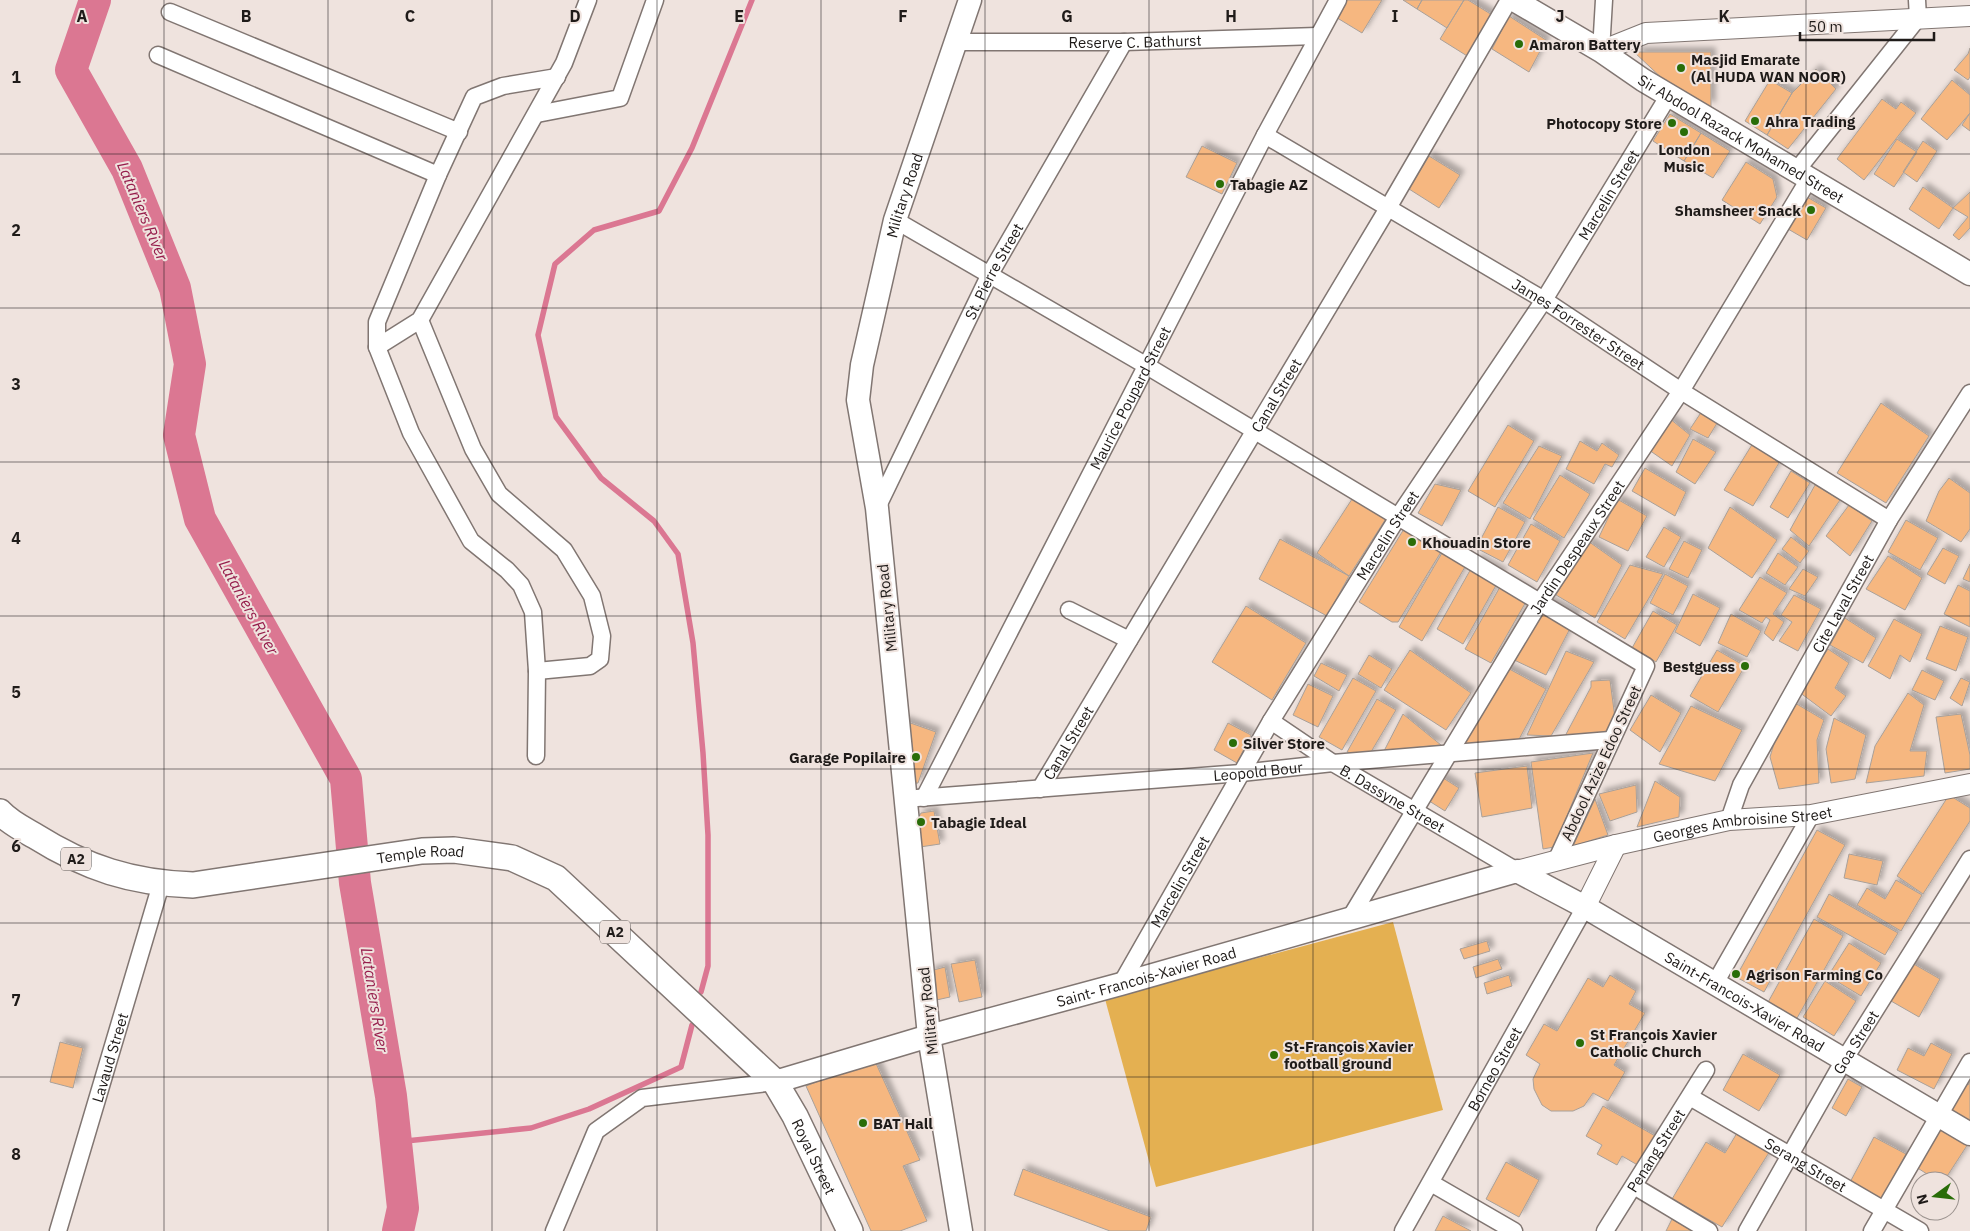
<svg xmlns="http://www.w3.org/2000/svg" width="1970" height="1231" viewBox="0 0 1970 1231" font-family="'IBM Plex Sans',sans-serif">
<style>
.green{fill:#e4b051}
.lines{fill:none;stroke-linecap:round;stroke-linejoin:round}
.stream{stroke:#db7792;stroke-width:5.5}
.river{stroke:#db7792;stroke-width:32}
.building{fill:#f6b780;stroke:#a9a099;filter:url(#shadow)}
.minor-casing{stroke:#817672;stroke-width:19}
.tertiary-casing{stroke:#817672;stroke-width:22}
.secondary-casing{stroke:#817672;stroke-width:25}
.primary-casing{stroke:#817672;stroke-width:28}
.minor{stroke:#fff;stroke-width:16}
.tertiary{stroke:#fff;stroke-width:20}
.secondary{stroke:#fff;stroke-width:22}
.primary{stroke:#fff;stroke-width:25}
.grid{fill:none;stroke:#1f1b19;stroke-width:1;stroke-opacity:0.55}
.poi-dot{fill:#296d08;stroke:#efe3de;stroke-width:2}
.labels{text-anchor:middle;dominant-baseline:central;stroke-width:4;stroke-linejoin:round;paint-order:stroke}
.shield{fill:#efe3de;stroke:#5d5754;stroke-width:1}
.shield-label{font-size:14px;font-weight:bold;fill:#1f1b19}
.street-label{font-size:15px;fill:#1f1b19;stroke:#efe3de}
.poi-label{font-size:15px;font-weight:bold;fill:#1f1b19;stroke:#efe3de;text-anchor:start}
.water-label{font-size:16px;font-style:italic;fill:#961e4c;stroke:#efe3de}
.grid-label{font-size:16px;text-anchor:middle;font-weight:bold;fill:#1f1b19;stroke:#efe3de;stroke-width:4;stroke-linejoin:round;paint-order:stroke}
</style>
<defs>
<filter id="shadow"><feDropShadow dx="4.5" dy="-4.5" stdDeviation="2.5" flood-color="#0004"/></filter>
</defs>
<rect width="100%" height="100%" fill="#efe3de"/>
<!-- green -->
<path class="green" d="M1393 922 1443 1110 1156 1187 1105 999Z"/>
<g class="lines">
<!-- stream -->
<path class="stream" d="M701 992 708 966V835L703 753 693 643 678 554 654 521 601 478 556 417 538 335 555 264 594 230 659 211 692 148 752 0
M396 1142 531 1128 589 1109 681 1067 692 1025"/>
<!-- river -->
<path class="river" d="M95 0 71 70 127 169 175 288 190 364 179 435 200 519 346 779 355 883 391 1096 403 1208 398 1231"/>
</g>
<!-- building -->
<path class="building" d="M1343 0H1382L1362 33 1334 16Z
M1403 0H1422L1417 9Z
M1422 0H1464L1447 28 1417 9Z
M1464 0H1468L1497 18 1472 59 1440 39Z
M1509 16 1546 40 1529 72 1492 49Z
M1970 48V77L1968 80 1954 70 1968 54Z
M1634 52H1711V107L1667 83Z
M1816 69 1836 89 1788 149 1767 135 1792 93Z
M1770 80 1792 93 1767 135 1745 121Z
M1952 80 1970 95V113L1947 140 1921 119Z
M1882 99 1896 109 1901 102 1916 113 1864 180 1837 159Z
M1970 113V131L1962 125Z
M1670 114 1701 133 1684 161 1653 141Z
M1701 133 1730 151 1713 178 1684 161Z
M1897 139 1917 152 1894 187 1874 174Z
M1923 141 1937 151 1917 182 1903 172Z
M1202 146 1237 163 1222 194 1186 177Z
M1429 156 1460 175 1439 208 1409 189Z
M1746 162 1773 179 1777 197 1760 224 1722 200Z
M1923 187 1953 208 1939 229 1909 209Z
M1970 192V228L1959 240 1953 235 1968 217 1953 208Z
M1807 197 1826 208 1807 240 1788 229Z
M1881 403 1929 436 1886 503 1837 473Z
M1704 408 1719 420 1708 438 1690 429Z
M1669 418 1690 435 1672 466 1649 450Z
M1508 425 1534 441 1495 507 1468 491Z
M1693 439 1716 452 1695 484 1676 472Z
M1580 441 1597 451 1602 443 1619 455 1612 467 1605 464 1594 484 1566 469Z
M1753 443 1779 463 1753 506 1724 490Z
M1539 446 1562 456 1530 519 1503 503Z
M1645 468 1686 492 1675 516 1632 491Z
M1791 471 1810 483 1788 518 1770 507Z
M1560 475 1590 494 1564 538 1533 519Z
M1949 478 1970 493V529L1961 542 1926 521 1939 491Z
M1435 484 1461 490 1442 526 1418 513Z
M1815 485 1840 500 1809 546 1790 530Z
M1354 496 1387 517 1349 576 1317 553Z
M1617 499 1647 516 1628 551 1599 537Z
M1849 505 1872 521 1850 556 1826 536Z
M1498 507 1525 522 1503 562 1476 548Z
M1730 507 1777 540 1752 578 1708 548Z
M1906 520 1938 538 1920 570 1888 552Z
M1407 524 1444 547 1398 622H1392L1359 602Z
M1531 524 1560 541 1537 582 1508 565Z
M1664 527 1681 537 1664 567 1646 557Z
M1791 537 1809 551 1800 563 1782 549Z
M1280 539 1349 576 1327 616 1259 579Z
M1588 541 1622 565 1595 618 1556 595Z
M1684 541 1702 550 1688 578 1669 569Z
M1446 546 1469 560 1422 641 1399 627Z
M1943 548 1959 556 1945 584 1927 574Z
M1778 553 1798 567 1785 585 1766 573Z
M1888 556 1922 578 1905 610 1866 589Z
M1477 558 1503 573 1463 644 1437 629Z
M1970 564V582L1963 579Z
M1630 565 1663 574 1625 639 1597 622Z
M1803 569 1818 577 1805 596 1789 589Z
M1665 574 1688 586 1673 615 1650 603Z
M1760 577 1787 593 1773 614 1784 622 1773 641 1764 633 1770 620 1766 617 1762 623 1739 610Z
M1505 578 1531 593 1491 663 1465 649Z
M1958 585 1970 591V627L1944 614Z
M1693 594 1720 608 1700 646 1675 632Z
M1794 595 1821 609 1798 651 1779 641 1792 622 1781 615Z
M1547 600 1577 615 1546 675 1512 659Z
M1246 606 1306 643 1272 700 1212 662Z
M1653 611 1677 625 1656 662 1632 648Z
M1731 614 1761 631 1747 657 1718 643Z
M1845 618 1876 638 1863 663 1830 645Z
M1894 619 1922 634 1910 662 1900 655 1890 679 1868 666Z
M1940 626 1968 637 1956 671 1926 659Z
M1828 649 1849 663 1835 688 1846 696 1831 716 1799 692Z
M1410 650 1471 693 1446 730 1384 690Z
M1717 650 1745 666 1718 712 1690 696Z
M1566 651 1594 662 1551 736 1527 735Z
M1369 655 1392 669 1381 688 1358 674Z
M1321 663 1347 675 1339 691 1314 676Z
M1502 665 1546 689 1517 743 1459 746Z
M1922 670 1944 681 1935 700 1912 690Z
M1353 678 1376 691 1342 750 1319 737Z
M1961 678 1970 682 1962 706 1950 698Z
M1610 680 1615 718 1607 732 1564 738 1591 687V681Z
M1308 684 1333 696 1318 727 1293 715Z
M1908 693 1924 705 1910 751H1927L1924 776 1866 783 1875 746Z
M1651 695 1681 713 1660 752 1630 730Z
M1377 699 1396 710 1368 757 1347 752Z
M1795 703 1824 720 1817 740 1819 783 1779 789 1770 757 1776 737Z
M1691 706 1742 730 1715 781 1659 764Z
M1403 714 1441 745 1384 751Z
M1961 714 1970 755V769L1945 773 1936 717Z
M1834 718 1866 735 1855 779 1831 783 1826 749Z
M902 720 936 732 918 783 908 784Z
M1228 723 1251 735 1237 763 1214 750Z
M1593 753 1554 847 1543 849 1531 762Z
M1527 766 1532 808 1482 817 1475 773Z
M1440 776 1459 788 1445 811 1426 799Z
M1655 781 1680 797 1679 817 1637 827Z
M1636 785 1637 812 1610 821 1599 794Z
M1949 795 1970 808V821L1923 894 1897 876Z
M1595 799 1608 835 1573 846Z
M934 811 940 844 920 847 916 822 921 813Z
M1817 830 1845 845 1764 992 1736 977Z
M1849 854 1883 861 1877 885 1844 878Z
M1896 880 1922 895 1901 931 1857 905 1867 888 1885 899Z
M1829 894 1898 933 1885 955 1817 917Z
M1814 919 1843 936 1796 1020 1767 1004Z
M1487 941 1490 951 1464 959 1460 949Z
M1849 943 1881 963 1861 996 1828 976Z
M1498 959 1502 969 1476 978 1473 967Z
M1905 959 1940 979 1919 1017 1884 997Z
M975 960 982 997 959 1002 951 964Z
M945 967 950 997 932 1001 930 971Z
M1509 975 1512 986 1487 994 1484 983Z
M1610 975 1636 991 1629 1004 1645 1013 1614 1065 1625 1072 1608 1101 1593 1093 1584 1106 1573 1111H1551L1542 1105 1534 1089 1533 1079 1540 1064 1526 1055 1544 1024 1557 1031 1588 978 1603 987Z
M1825 981 1856 1001 1834 1036 1803 1017Z
M60 1042 83 1048 73 1088 50 1082Z
M1931 1043 1952 1054 1934 1089 1897 1070 1908 1048 1924 1056Z
M1743 1054 1780 1075 1759 1111 1723 1090Z
M874 1059 920 1160 903 1166 927 1221 900 1231H871L806 1086Z
M1848 1079 1862 1087 1846 1116 1832 1108Z
M1964 1082 1968 1085 1970 1082V1124L1947 1110Z
M1603 1106 1657 1137 1641 1167 1622 1156 1617 1165 1597 1154 1602 1145 1586 1136Z
M1941 1129 1968 1144 1944 1181H1938L1916 1167Z
M1737 1133 1770 1151 1722 1227 1672 1199 1706 1142 1725 1153Z
M1874 1137 1906 1154 1879 1203 1848 1186Z
M1506 1162 1539 1180 1519 1217 1486 1199Z
M1023 1169 1151 1217 1146 1231H1110L1014 1195Z
M1443 1216 1471 1231H1435Z
M1672 1219 1692 1231H1666Z"/>
<g class="lines">
<defs>
<g id="minor">
<path d="M170 12 459 132"/>
<path id="s1" d="M954 42H1124L1317 36"/>
<path d="M1601 51 1604 0"/>
<path d="M158 55 438 175"/>
<path d="M537 114 620 98 655 0"/>
<path id="s2" d="M1265 135 1544 300 1681 391 1889 520"/>
<path d="M1797 170 1918 18 1917 0"/>
<path d="M895 220 1147 366 1646 666 1556 861"/>
<path d="M420 320 473 449 499 494 564 550 592 596 602 636 600 659 590 666 537 671"/>
<path d="M377 347 420 320 564 63 588 0"/>
<path id="s3" d="M877 508 990 274 1124 42"/>
<path d="M1069 610 1129 640"/>
<path id="s4" d="M1271 721 1333 763 1517 871"/>
<path d="M536 756 537 671 533 612 521 585 507 570 471 541 411 433 377 347V322L438 175 474 97 503 86 557 77"/>
<path id="s5" d="M1040 789 1388 208 1509 0"/>
<path id="s6" d="M917 798 1241 773 1333 763 1610 740"/>
<path id="s7" d="M924 798 1265 135 1338 0"/>
<path id="s8" d="M1729 820 1741 785 1889 520 1970 393"/>
<path id="s9" d="M1350 918 1540 602 1681 391 1809 179"/>
<path id="s10" d="M1121 984 1271 721 1398 517 1544 300 1669 95"/>
<path d="M1714 985 1811 815"/>
<path id="s11" d="M1690 1097 1920 1231"/>
<path d="M1431 1183 1514 1231"/>
<path d="M1634 1186 1709 1231"/>
<path id="s12" d="M58 1231 161 884"/>
<path d="M554 1231 596 1131 642 1098 775 1082"/>
<path id="s13" d="M1403 1231 1585 907"/>
<path id="s14" d="M1605 1231 1706 1070"/>
<path id="s15" d="M1747 1231 1844 1060 1970 859"/>
<path d="M1872 1231 1970 1062"/>
</g>
<g id="tertiary">
<path d="M1601 51 1646 33 1970 16"/>
<path id="s16" d="M1517 871 1616 845 1729 820 1811 815 1970 784"/>
<path d="M1585 907 1616 845"/>
</g>
<g id="secondary">
<path id="s17" d="M1514 0 1601 51 1643 80 1970 274"/>
<path id="s18" d="M775 1082 929 1036 1121 984 1517 871 1585 907 1970 1134"/>
<path id="s19" d="M961 1231 929 1036 877 508 858 400 862 365 895 220 970 0"/>
</g>
<g id="primary">
<path id="s20" d="M0 812C9 822 23 829 35 836 86 868 132 883 193 885L422 851 454 850 512 858 556 878 775 1082 795 1116 850 1231"/>
</g>
</defs>
<!-- minor casing -->
<use href="#minor" class="minor-casing"/>
<!-- tertiary casing -->
<use href="#tertiary" class="tertiary-casing"/>
<!-- secondary casing -->
<use href="#secondary" class="secondary-casing"/>
<!-- primary casing -->
<use href="#primary" class="primary-casing"/>
<!-- minor -->
<use href="#minor" class="minor"/>
<!-- tertiary -->
<use href="#tertiary" class="tertiary"/>
<!-- secondary -->
<use href="#secondary" class="secondary"/>
<!-- primary -->
<use href="#primary" class="primary"/>
</g>
<!-- grid -->
<path class="grid" d="M164 0V1231M328 0V1231M492 0V1231M657 0V1231M821 0V1231M985 0V1231M1149 0V1231M1313 0V1231M1478 0V1231M1642 0V1231M1806 0V1231M0 154H1970M0 308H1970M0 462H1970M0 616H1970M0 769H1970M0 923H1970M0 1077H1970"/>
<!-- markers -->
<g class="poi-dot">
<circle cx="1519" cy="44" r="5"/>
<circle cx="1681" cy="68" r="5"/>
<circle cx="1755" cy="121" r="5"/>
<circle cx="1672" cy="123" r="5"/>
<circle cx="1684" cy="132" r="5"/>
<circle cx="1220" cy="184" r="5"/>
<circle cx="1811" cy="210" r="5"/>
<circle cx="1412" cy="542" r="5"/>
<circle cx="1745" cy="666" r="5"/>
<circle cx="1233" cy="743" r="5"/>
<circle cx="916" cy="757" r="5"/>
<circle cx="921" cy="822" r="5"/>
<circle cx="1736" cy="974" r="5"/>
<circle cx="1580" cy="1043" r="5"/>
<circle cx="1274" cy="1055" r="5"/>
<circle cx="863" cy="1123" r="5"/>
</g>
<g class="labels">
<!-- shield labels -->
<g class="shield">
<rect x="61" y="847.5" width="30" height="23" rx="4"/>
<rect x="600" y="920.5" width="30" height="23" rx="4"/>
</g>
<g class="shield-label">
<text x="76" y="859">A2</text>
<text x="615" y="932">A2</text>
</g>
<!-- street labels -->
<g class="street-label">
<text stroke="none"><textPath href="#s1" startOffset="181">Reserve C. Bathurst</textPath></text>
<text stroke="none"><textPath href="#s17" startOffset="266">Sir Abdool Razack Mohamed Street</textPath></text>
<text stroke="none"><textPath href="#s10" startOffset="928">Marcelin Street</textPath></text>
<text stroke="none"><textPath href="#s19" startOffset="1048">Military Road</textPath></text>
<text stroke="none"><textPath href="#s3" startOffset="264">St. Pierre Street</textPath></text>
<text stroke="none"><textPath href="#s2" startOffset="366">James Forrester Street</textPath></text>
<text stroke="none"><textPath href="#s5" startOffset="459">Canal Street</textPath></text>
<text stroke="none"><textPath href="#s7" startOffset="450">Maurice Poupard Street</textPath></text>
<text stroke="none"><textPath href="#s10" startOffset="522">Marcelin Street</textPath></text>
<text stroke="none"><textPath href="#s9" startOffset="435">Jardin Despeaux Street</textPath></text>
<text stroke="none"><textPath href="#s8" startOffset="245">Cite Laval Street</textPath></text>
<text transform="translate(887 608) rotate(-96)">Military Road</text>
<text stroke="none"><textPath href="#s5" startOffset="54">Canal Street</textPath></text>
<text transform="translate(1601 763) rotate(-65)">Abdool Azize Edoo Street</text>
<text stroke="none"><textPath href="#s6" startOffset="342">Leopold Bour</textPath></text>
<text stroke="none"><textPath href="#s4" startOffset="144">B. Dassyne Street</textPath></text>
<text stroke="none"><textPath href="#s16" startOffset="231">Georges Ambroisine Street</textPath></text>
<text stroke="none"><textPath href="#s20" startOffset="440">Temple Road</textPath></text>
<text stroke="none"><textPath href="#s10" startOffset="118">Marcelin Street</textPath></text>
<text stroke="none"><textPath href="#s18" startOffset="386">Saint- Francois-Xavier Road</textPath></text>
<text stroke="none"><textPath href="#s18" startOffset="1034">Saint-Francois-Xavier Road</textPath></text>
<text transform="translate(928 1011) rotate(-96)">Military Road</text>
<text stroke="none"><textPath href="#s15" startOffset="218">Goa Street</textPath></text>
<text stroke="none"><textPath href="#s12" startOffset="181">Lavaud Street</textPath></text>
<text stroke="none"><textPath href="#s13" startOffset="186">Borneo Street</textPath></text>
<text stroke="none"><textPath href="#s14" startOffset="95">Penang Street</textPath></text>
<text stroke="none"><textPath href="#s20" startOffset="964">Royal Street</textPath></text>
<text stroke="none"><textPath href="#s11" startOffset="134">Serang Street</textPath></text>
</g>
<!-- poi labels -->
<g class="poi-label">
<text x="1529" y="44">Amaron Battery</text>
<text x="1691" y="59">Masjid Emarate<tspan x="1691" dy="17">(Al HUDA WAN NOOR)</tspan></text>
<text x="1765" y="121">Ahra Trading</text>
<text x="1662" y="123" text-anchor="end">Photocopy Store</text>
<text x="1684" y="149" text-anchor="middle">London<tspan x="1684" dy="17">Music</tspan></text>
<text x="1230" y="184">Tabagie AZ</text>
<text x="1801" y="210" text-anchor="end">Shamsheer Snack</text>
<text x="1422" y="542">Khouadin Store</text>
<text x="1735" y="666" text-anchor="end">Bestguess</text>
<text x="1243" y="743">Silver Store</text>
<text x="906" y="757" text-anchor="end">Garage Popilaire</text>
<text x="931" y="822">Tabagie Ideal</text>
<text x="1746" y="974">Agrison Farming Co</text>
<text x="1590" y="1034">St François Xavier<tspan x="1590" dy="17">Catholic Church</tspan></text>
<text x="1284" y="1046">St-François Xavier<tspan x="1284" dy="17">football ground</tspan></text>
<text x="873" y="1123">BAT Hall</text>
</g>
<!-- water labels -->
<g class="water-label">
<text transform="translate(143 211) rotate(67)">Lataniers River</text>
<text transform="translate(249 607) rotate(61)">Lataniers River</text>
<text transform="translate(375 1000) rotate(81)">Lataniers River</text>
</g>
</g>
<g class="grid-label">
<text x="82" y="22">A</text>
<text x="246" y="22">B</text>
<text x="410" y="22">C</text>
<text x="575" y="22">D</text>
<text x="739" y="22">E</text>
<text x="903" y="22">F</text>
<text x="1067" y="22">G</text>
<text x="1231" y="22">H</text>
<text x="1395" y="22">I</text>
<text x="1560" y="22">J</text>
<text x="1724" y="22">K</text>
<text x="16" y="83">1</text>
<text x="16" y="236">2</text>
<text x="16" y="390">3</text>
<text x="16" y="544">4</text>
<text x="16" y="698">5</text>
<text x="16" y="852">6</text>
<text x="16" y="1006">7</text>
<text x="16" y="1160">8</text>
</g>
<!-- north arrow -->
<g transform="translate(1935 1196) rotate(255)"><circle r="24" fill="#efe3de" stroke="#9c938f"/>
<path d="M0-4L9 19L0 12L-9 19Z" fill="#296d08"/>
<text y="-8" font-size="14" font-weight="bold" text-anchor="middle" fill="#1f1b19">N</text>
</g>
<!-- scale -->
<path d="M1800 32v8h134v-8" fill="none" stroke="#1f1b19" stroke-width="2.5"/>
<text x="1808" y="32" font-size="15" fill="#1f1b19" stroke="#efe3de" stroke-width="4" paint-order="stroke">50 m</text>
</svg>
